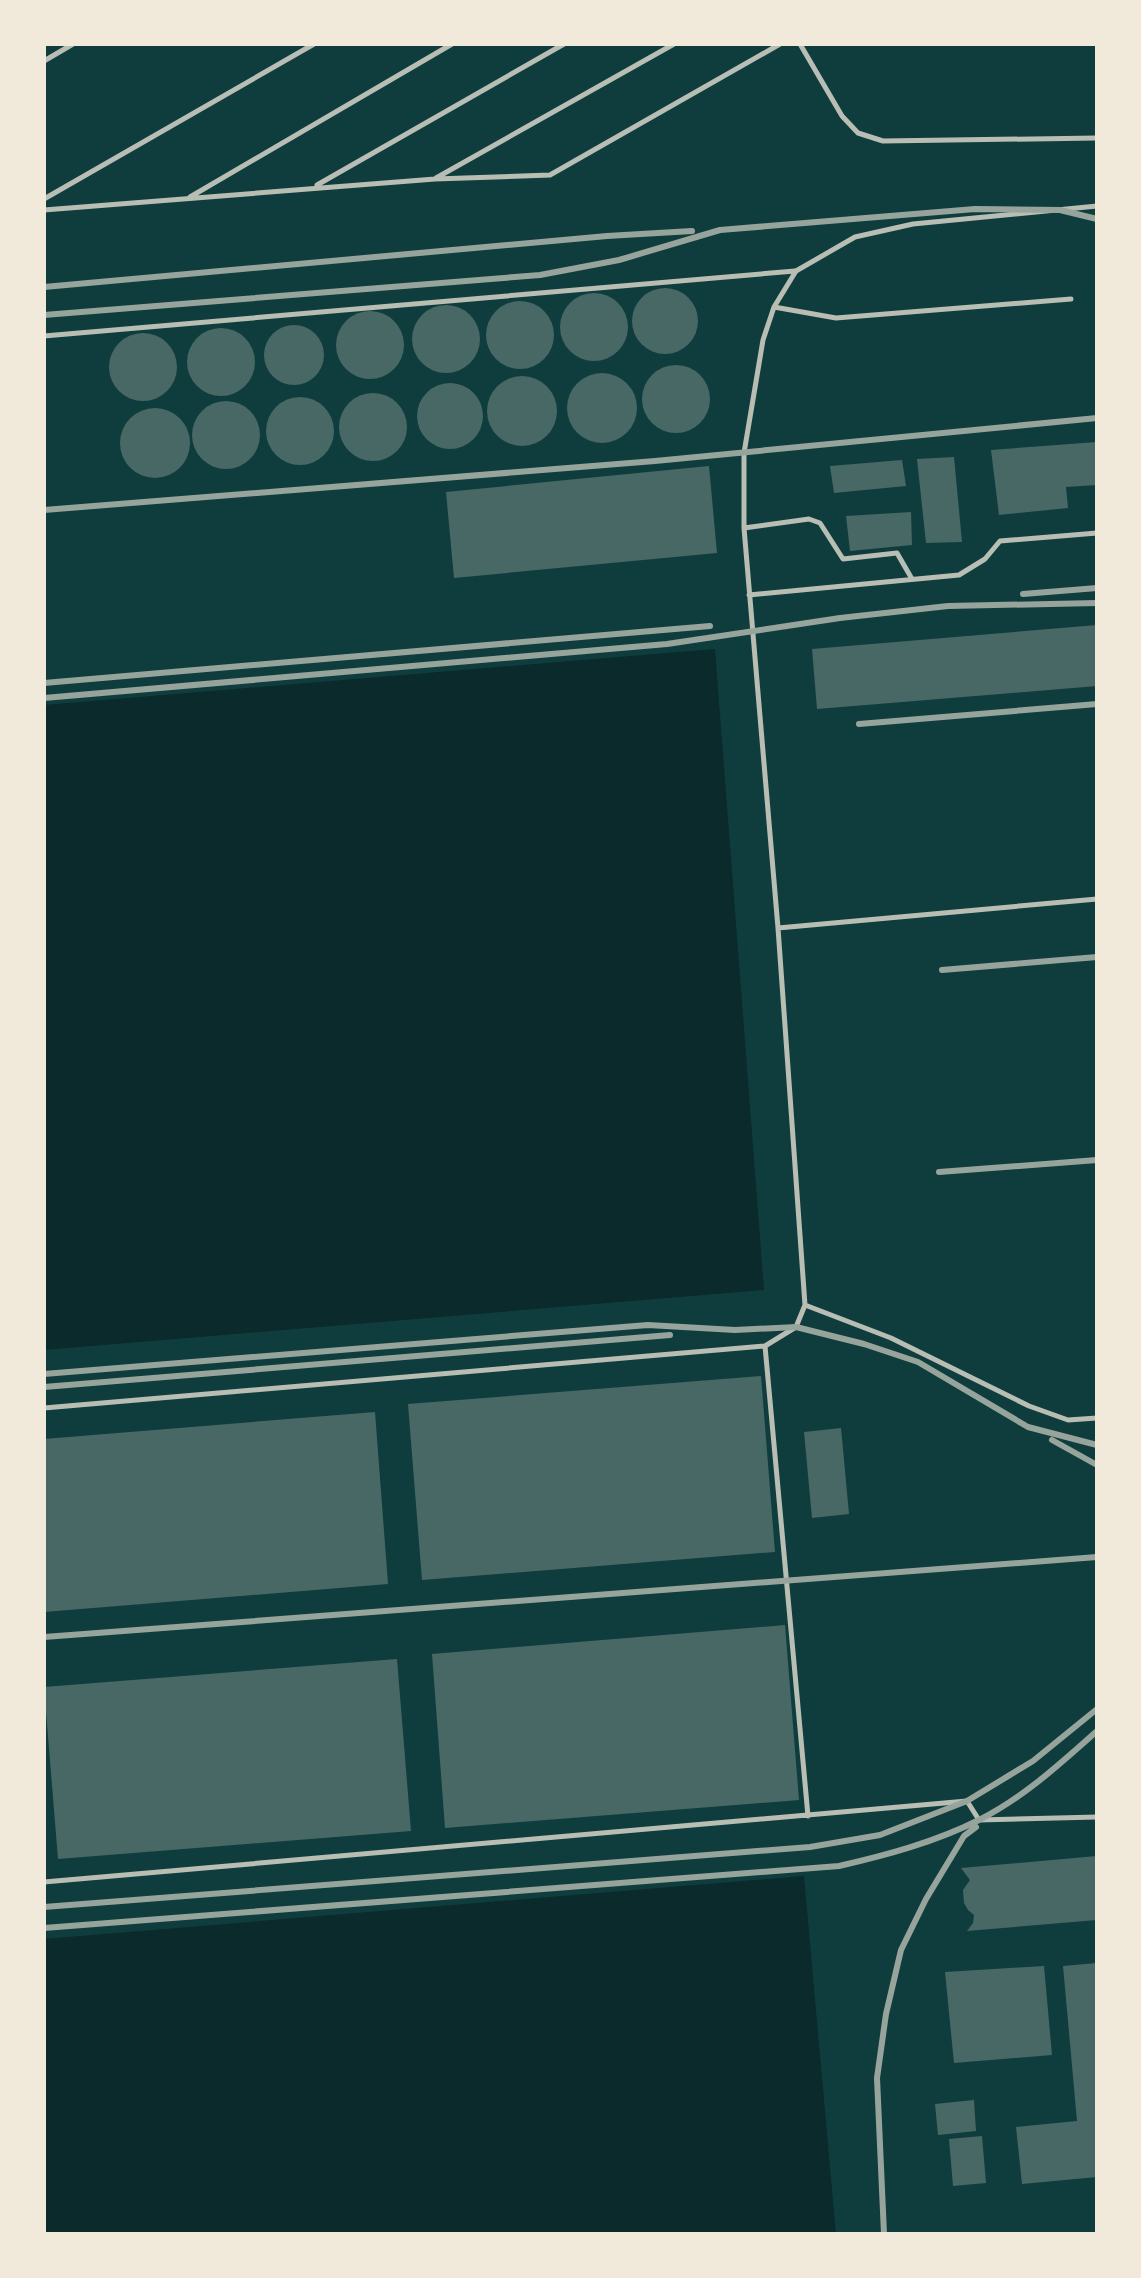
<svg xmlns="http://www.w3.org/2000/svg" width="1141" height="2278" viewBox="0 0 1141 2278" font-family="'Noto Sans',sans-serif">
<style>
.water{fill:#0a2a2b}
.building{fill:#486865}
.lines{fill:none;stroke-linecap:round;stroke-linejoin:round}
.service{stroke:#b8beb3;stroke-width:5}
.rail{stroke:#97a49c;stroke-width:6}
</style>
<rect width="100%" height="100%" fill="#0f3d3e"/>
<!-- water -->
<path class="water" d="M715 649 764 1290 44 1350V705Z
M804 1876 836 2234H44V1939Z"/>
<!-- building -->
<path class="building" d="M632 321a33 33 0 1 1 66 0a33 33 0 1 1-66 0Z
M560 327a34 34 0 1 1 68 0a34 34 0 1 1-68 0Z
M486 335a34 34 0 1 1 68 0a34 34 0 1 1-68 0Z
M412 339a34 34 0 1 1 68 0a34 34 0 1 1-68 0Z
M336 345a34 34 0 1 1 68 0a34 34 0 1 1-68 0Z
M264 355a30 30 0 1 1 60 0a30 30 0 1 1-60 0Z
M187 362a34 34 0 1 1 68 0a34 34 0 1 1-68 0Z
M109 367a34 34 0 1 1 68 0a34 34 0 1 1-68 0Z
M642 399a34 34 0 1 1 68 0a34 34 0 1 1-68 0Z
M567 408a35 35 0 1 1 70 0a35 35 0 1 1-70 0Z
M487 411a35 35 0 1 1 70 0a35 35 0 1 1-70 0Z
M417 416a33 33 0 1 1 66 0a33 33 0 1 1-66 0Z
M339 427a34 34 0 1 1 68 0a34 34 0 1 1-68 0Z
M266 431a34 34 0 1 1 68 0a34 34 0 1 1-68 0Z
M192 435a34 34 0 1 1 68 0a34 34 0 1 1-68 0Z
M120 443a35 35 0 1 1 70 0a35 35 0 1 1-70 0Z
M1097 442V485L1066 487 1068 508 999 515 991 450Z
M954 457 962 542 926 543 917 459Z
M902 460 906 486 834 493 830 466Z
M709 466 717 553 454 578 446 492Z
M911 512 912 545 850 551 846 516Z
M1097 625V686L817 709 812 649Z
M761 1376 775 1552 422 1580 408 1404Z
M375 1412 388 1584 44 1612V1439Z
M841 1428 849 1514 812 1518 804 1432Z
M785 1625 799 1800 445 1828 432 1654Z
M397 1659 411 1831 58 1859 44 1687Z
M1097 1856V1920L967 1931 973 1923 974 1915 968 1910 964 1903 963 1890 970 1880 961 1868Z
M1097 1963V2177L1022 2184 1016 2127 1077 2121 1063 1966Z
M1044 1966 1052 2055 954 2063 945 1972Z
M974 2100 976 2131 938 2135 935 2104Z
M982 2136 986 2183 953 2186 949 2139Z"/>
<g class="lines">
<!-- service -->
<path class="service" d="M800 44 842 116 858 133 883 141 1097 138
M44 61 73 44
M436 178 674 44
M317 185 564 44
M190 197 452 44
M44 199 314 44
M44 210 435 179 550 175 780 44
M774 307 836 318 1071 299
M44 336 795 271
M744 528 809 519 820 523 843 559 897 553 912 579
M749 595 959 575 985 559 1000 541 1097 533
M778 928 1097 899
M805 1305 891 1338 1029 1406 1068 1420 1097 1418
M44 1408 765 1346
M808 1816 765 1346 796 1327 805 1305 778 928 744 528V453L763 340 774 307 796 271 855 237 913 224 1097 206
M44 1882 967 1801 979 1820 1097 1817"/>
<!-- rail -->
<path class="rail" d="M44 287 607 236 692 231
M44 315 540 275 619 260 720 230 975 209 1060 210 1097 219
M44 510 655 461 1097 418
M1023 594 1097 588
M44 683 710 626
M44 698 667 644 840 618 948 606 1097 603
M859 724 1097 704
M942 970 1097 957
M939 1172 1097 1160
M44 1374 648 1325 735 1330 796 1327 864 1344 918 1362 1028 1427 1097 1445
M44 1387 670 1335
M1052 1440 1097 1465
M44 1637 1097 1557
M44 1907 810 1847 880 1835 967 1801 1033 1761 1097 1709
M44 1928 839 1866C887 1855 935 1842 979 1820 1023 1798 1061 1763 1097 1731
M884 2234 877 2078 886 2014 901 1950 926 1899 964 1836 976 1827"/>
</g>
<!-- border -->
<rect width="1141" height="2278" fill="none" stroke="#f1e9da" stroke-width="92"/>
</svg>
